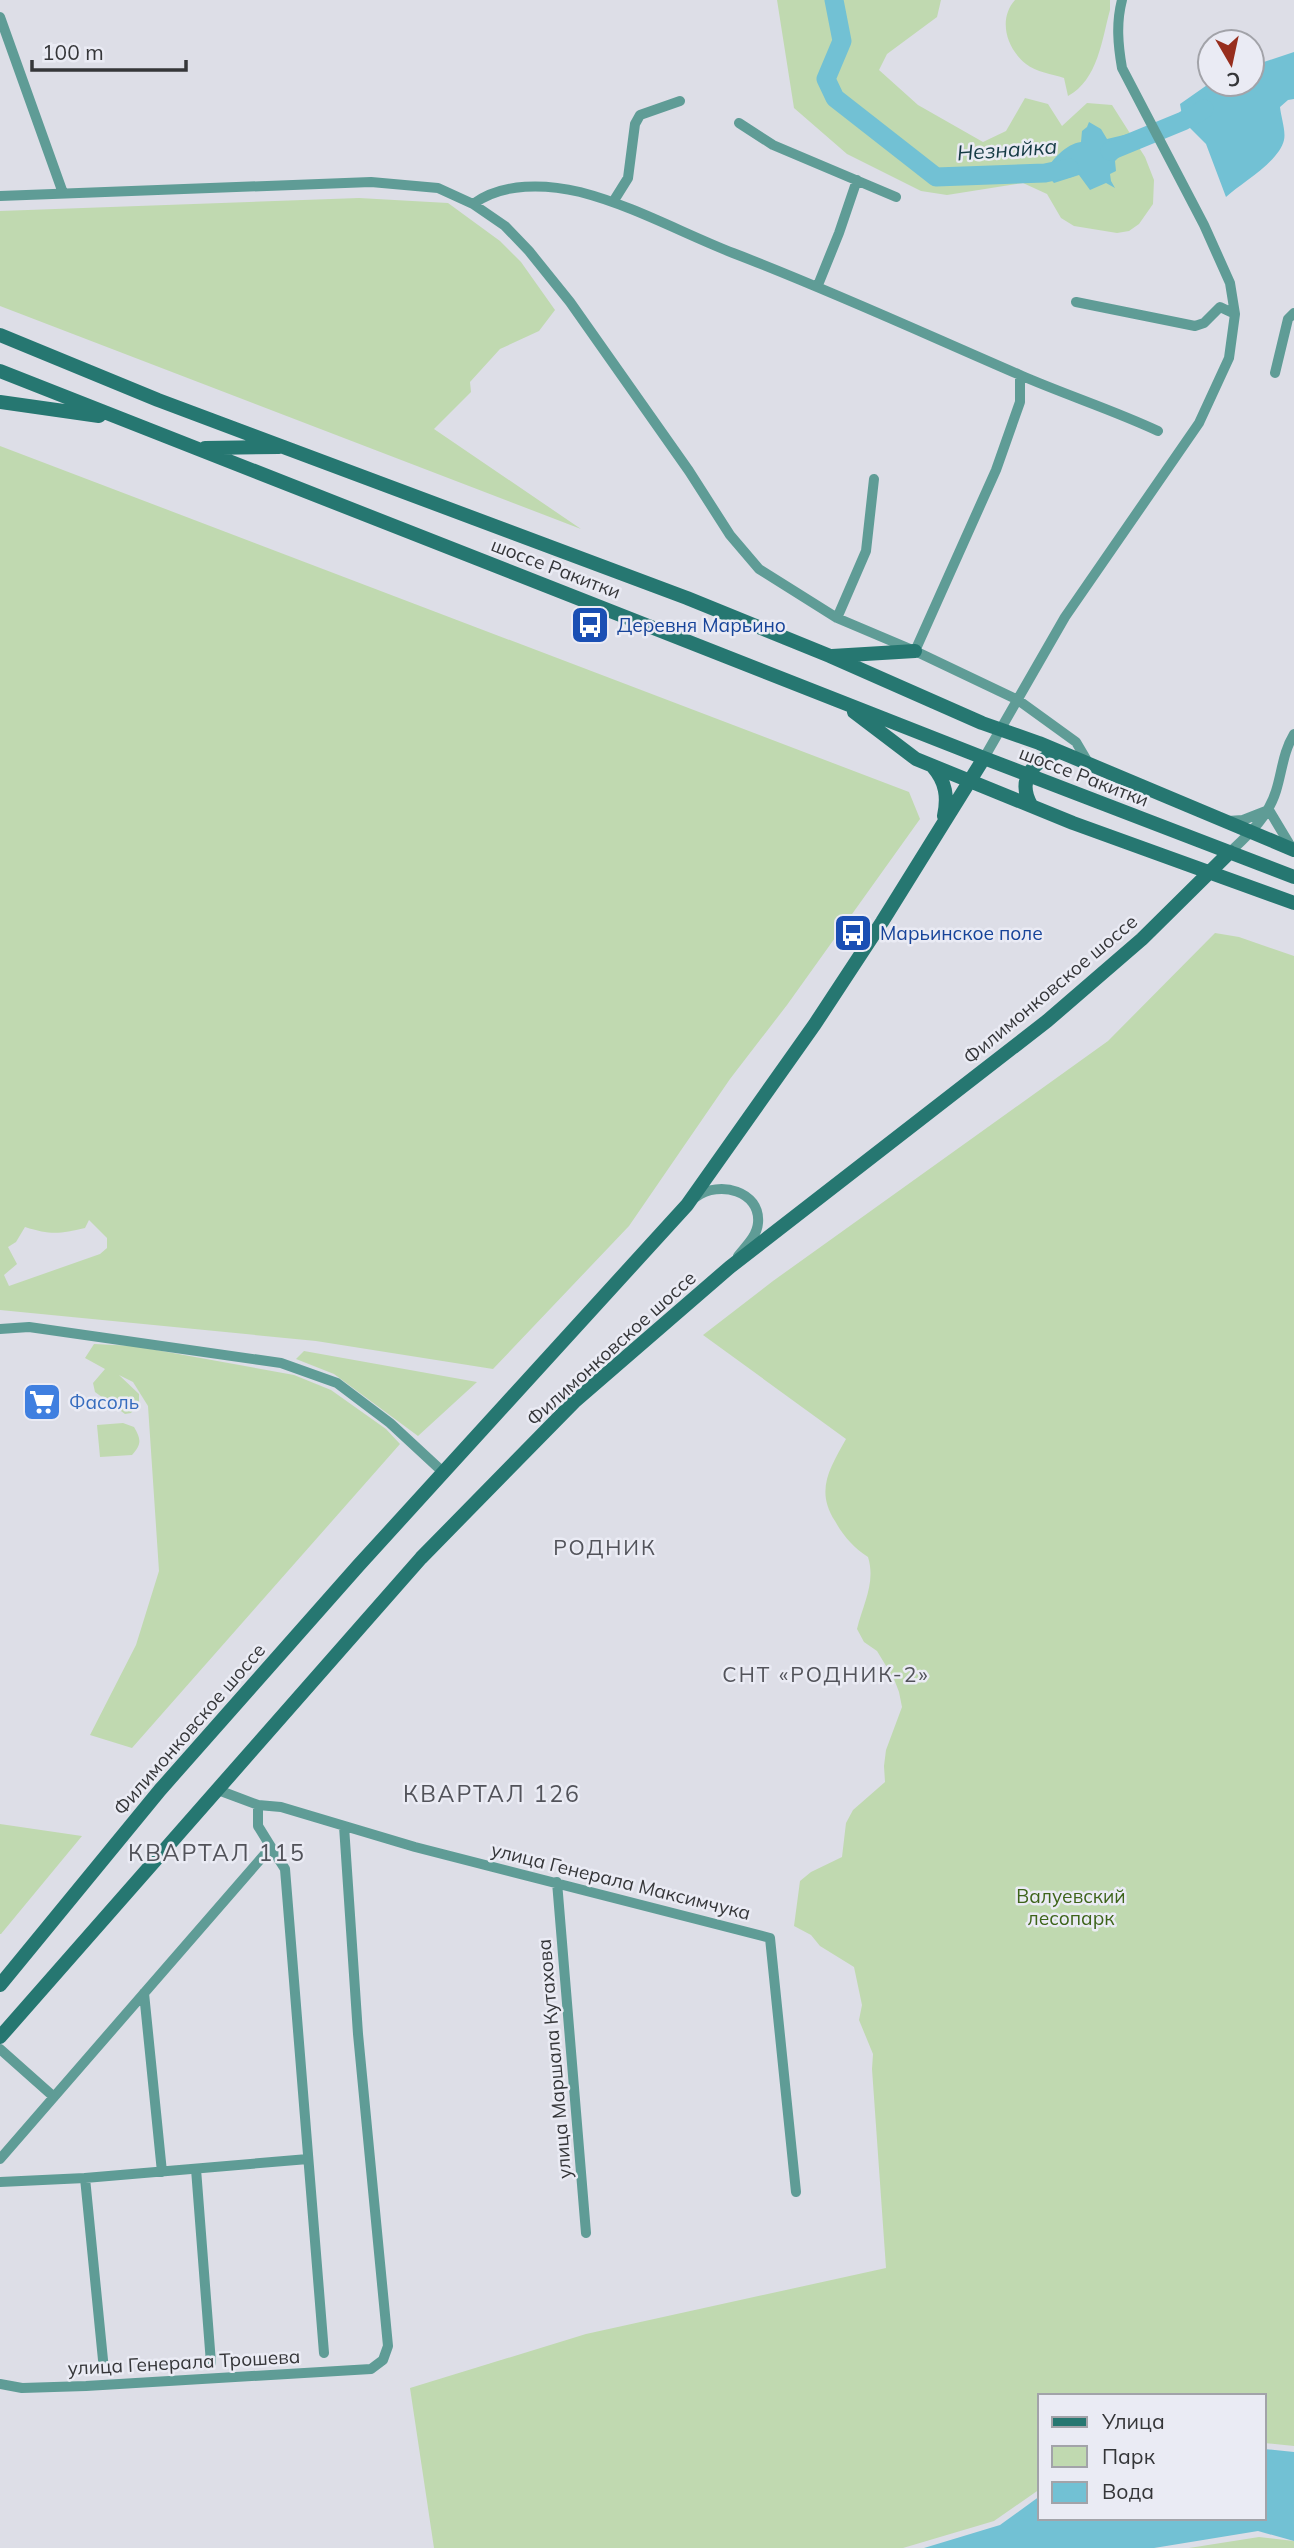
<svg xmlns="http://www.w3.org/2000/svg" width="1294" height="2548" viewBox="0 0 1294 2548" font-family="Mulish,sans-serif">
<style>
.green{fill:#c0d9b0;fill-rule:evenodd}
.water{fill:#72c1d4}
.lines{fill:none;stroke-linecap:round;stroke-linejoin:round}
.river{stroke:#72c1d4;stroke-width:19}
.street{stroke:#5f9c96;stroke-width:10}
.secondary{stroke:#267771;stroke-width:14}
.labels{text-anchor:middle;dominant-baseline:central;stroke-width:5;stroke-linejoin:round;paint-order:stroke}
.street-label{font-size:19px;fill:#353639;stroke:#eaebf4}
.transit-label{font-size:19px;fill:#164399;stroke:#eaebf4;text-anchor:start}
.shop-label{font-size:19px;fill:#366cbe;stroke:#eaebf4;text-anchor:start}
.park-label{font-size:19px;fill:#3d641a;stroke:#eaebf4}
.water-label{font-size:21px;font-style:italic;fill:#163b44;stroke:#eaebf4}
.neighbourhood-label{font-size:21px;letter-spacing:2px;fill:#52535a;stroke:#eaebf4}
.quarter-label{font-size:23px;letter-spacing:2px;fill:#52535a;stroke:#eaebf4}
</style>
<rect width="100%" height="100%" fill="#dddee7"/>
<!-- green -->
<path class="green" d="M777 0H941L937 17 887 54 879 70 918 105 983 142 1006 131 1025 98 1048 104 1062 126 1087 103 1112 105 1145 157 1154 180 1153 204 1139 224 1129 231 1117 233 1074 226 1061 218 1047 194 1023 183 947 195 921 191 847 154 794 108Z
M1015 0H1110V10C1102 39 1098 80 1068 96L1064 78C1052 74 1036 72 1026 64 1006 48 998 19 1015 0Z
M359 198 448 203 500 241 521 262 555 310 539 331 500 349 470 382 471 392 434 429 581 529 0 306V211Z
M0 446 909 792 920 819 787 1005 730 1079 629 1226 493 1369 316 1341 0 1310ZM89 1220 107 1238V1248L100 1254 9 1286 4 1275 17 1264 8 1247 16 1242 25 1227C50 1235 60 1234 85 1228Z
M1215 933 1239 937 1294 956V2446L1264 2443V2396H1040V2489L994 2521 903 2548H434L410 2388 586 2334 886 2268 872 2069 873 2054 859 2020 862 2005 854 1967 820 1946 811 1935 794 1926 800 1881 811 1872 842 1857 846 1823 853 1810 885 1782 884 1766 886 1750 902 1707 899 1692 894 1679 877 1651 864 1642 857 1629C863 1604 876 1583 868 1557 853 1547 844 1537 835 1521 815 1490 830 1468 846 1439L703 1335 773 1281 1108 1041Z
M94 1344 134 1346 294 1375 331 1390 386 1429 400 1444 132 1748 90 1735 136 1645 159 1571 148 1406 133 1382 119 1375 139 1394V1403L131 1413 125 1414 95 1392 93 1383 105 1369 85 1358Z
M304 1351 477 1382 418 1436 334 1374 296 1359Z
M123 1423 134 1427C141 1439 142 1444 132 1455L100 1457 97 1425Z
M0 1824 82 1836 1 1934H0Z
M1259 2537 1294 2541V2548H1189Z"/>
<!-- water -->
<path class="water" d="M1294 52V99L1288 100 1280 107C1281 117 1286 131 1284 140 1279 162 1241 183 1226 197L1206 144 1183 121 1180 104 1210 83 1252 84V66Z
M1089 122 1101 129 1107 139 1128 134 1133 143 1115 161 1116 171 1110 174 1111 181 1115 188 1106 183 1090 190 1079 175 1054 183 1045 173C1051 160 1066 144 1081 142L1082 131 1087 127Z
M1264 2449 1294 2452V2541L1258 2531 1154 2548H924L1000 2525 1040 2496V2518H1264Z"/>
<g class="lines">
<!-- river -->
<path class="river" d="M834 0 842 41 826 79 835 98 936 177 1045 173 1069 168
M1110 151 1183 121 1204 109"/>
<!-- street -->
<path class="street" d="M0 17 63 193
M739 123 773 145 896 197
M0 196 371 182 438 188 473 204 505 226 529 251 570 302 689 471 730 535 759 569 837 618 915 651 1018 700 1076 742 1089 764
M613 202 628 178 635 124 640 115 680 101
M473 204C503 182 546 184 580 192 634 206 682 233 733 253 830 290 925 334 1020 375 1066 395 1113 410 1158 431
M818 285 839 233 857 180
M1076 302 1195 326 1204 323 1220 307 1235 314
M1275 373 1288 319 1294 313
M837 618 866 551 874 479
M915 651 996 470 1020 402V375
M984 758 1065 617 1199 423 1229 358 1235 314 1230 283 1204 225 1122 68C1118 45 1116 23 1122 0
M1269 810 1293 850
M1228 821 1243 820 1266 811
M1230 852C1249 834 1268 817 1276 791 1282 772 1283 752 1294 734
M696 1197C719 1180 761 1191 758 1223 757 1236 746 1246 738 1256
M0 1329 29 1327 281 1363 337 1383 390 1423 444 1473
M218 1790 258 1805 281 1807 415 1847 770 1938 796 2192
M271 1847 285 1869 324 2353
M557 1882 586 2233
M144 1993 162 2172
M0 2049 54 2097
M0 2159 271 1847 258 1826V1805
M196 2169 211 2363
M85 2178 104 2370
M0 2182 85 2178 308 2159
M0 2384 22 2388 86 2386 371 2369 383 2360 388 2346 358 2034 344 1826"/>
<!-- secondary -->
<path class="secondary" d="M0 335 158 400 687 598 830 656 982 723 1039 743 1294 850
M0 371 984 758 1294 877
M0 402 99 416
M205 448 279 447
M832 656 915 651
M854 712 916 759 1073 823 1294 903
M933 767C946 782 948 797 944 816
M1031 805C1016 778 1034 762 1058 752
M0 1985 160 1790 358 1566 687 1205 815 1024 882 922 984 758
M0 2037 421 1558 574 1402 730 1267 1047 1021 1142 939 1230 852"/>
</g>
<!-- icons -->
<defs>
<symbol id="bus-square" viewBox="-11 -11 22 22"><rect x="-9" y="-9" width="18" height="18" rx="4" fill="#1a4fb4" stroke="#eaebf4"/><path d="M-5-6H5V4H4V6H2V4H-2V6H-4V4H-5ZM-3.5-4V0h7V-4ZM-3.5 1.2v1.5H-2V1.2ZM2 1.2v1.5H3.5V1.2Z" fill="#fff"/></symbol>
<symbol id="supermarket-square" viewBox="-11 -11 22 22"><rect x="-9" y="-9" width="18" height="18" rx="4" fill="#3f7fe0" stroke="#eaebf4"/><path d="M-6-5.5h2.5l.6 2H6L4.5 2H-2.5L-4.4-4H-6ZM-1.5 3.2a1.3 1.3 0 1 0 .1 0ZM3 3.2a1.3 1.3 0 1 0 .1 0Z" fill="#fff"/></symbol>
</defs>
<g fill-rule="evenodd">
<use href="#bus-square" x="568" y="603" width="44" height="44"/>
<use href="#bus-square" x="831" y="911" width="44" height="44"/>
<use href="#supermarket-square" x="20" y="1380" width="44" height="44"/>
</g>
<g class="labels">
<!-- street labels -->
<g class="street-label">
<text transform="translate(556 568) rotate(21)">шоссе Ракитки</text>
<text transform="translate(1084 776) rotate(21)">шоссе Ракитки</text>
<text transform="translate(1050 989) rotate(-40)">Филимонковское шоссе</text>
<text transform="translate(611 1348) rotate(-42)">Филимонковское шоссе</text>
<text transform="translate(189 1729) rotate(-49)">Филимонковское шоссе</text>
<text transform="translate(621 1881) rotate(14)">улица Генерала Максимчука</text>
<text transform="translate(554 2059) rotate(-95)">улица Маршала Кутахова</text>
<text transform="translate(184 2362) rotate(-3)">улица Генерала Трошева</text>
</g>
<!-- transit labels -->
<g class="transit-label">
<text x="617" y="625">Деревня Марьино</text>
<text x="880" y="933">Марьинское поле</text>
</g>
<!-- shop labels -->
<g class="shop-label">
<text x="69" y="1402">Фасоль</text>
</g>
<!-- park labels -->
<g class="park-label">
<text x="1071" y="1896">Валуевский<tspan x="1071" dy="22">лесопарк</tspan></text>
</g>
<!-- water labels -->
<g class="water-label">
<text transform="translate(1007 149) rotate(-4)">Незнайка</text>
</g>
<!-- neighbourhood labels -->
<g class="neighbourhood-label">
<text x="605" y="1547">РОДНИК</text>
<text x="826" y="1674">СНТ «РОДНИК-2»</text>
</g>
<!-- quarter labels -->
<g class="quarter-label">
<text x="492" y="1793">КВАРТАЛ 126</text>
<text x="217" y="1852">КВАРТАЛ 115</text>
</g>
</g>
<!-- legend -->
<rect x="1038" y="2394" width="228" height="126" fill="#eaebf4" stroke="#a2a3a9" stroke-width="2"/>
<rect x="1052" y="2417" width="35" height="10" fill="#267771" stroke="#a2a3a9" stroke-width="2"/>
<text x="1102" y="2429" font-size="21" fill="#353639">Улица</text>
<rect x="1052" y="2446" width="35" height="21" fill="#c0d9b0" stroke="#a2a3a9" stroke-width="2"/>
<text x="1102" y="2464" font-size="21" fill="#353639">Парк</text>
<rect x="1052" y="2482" width="35" height="21" fill="#72c1d4" stroke="#a2a3a9" stroke-width="2"/>
<text x="1102" y="2499" font-size="21" fill="#353639">Вода</text>
<!-- north arrow -->
<g transform="translate(1231 63) rotate(171)"><circle r="33" fill="#eaebf4" stroke="#a2a3a9" stroke-width="2"/>
<path d="M0-5L12 26L0 18L-12 26Z" fill="#972e1d"/>
<text y="-10" font-size="19" font-weight="bold" text-anchor="middle" fill="#353639">С</text>
</g>
<!-- scale -->
<path d="M32 60v10h154v-10" fill="none" stroke="#353639" stroke-width="3.5"/>
<text x="42" y="60" font-size="21" fill="#353639" stroke="#eaebf4" stroke-width="5" paint-order="stroke">100 m</text>
</svg>
